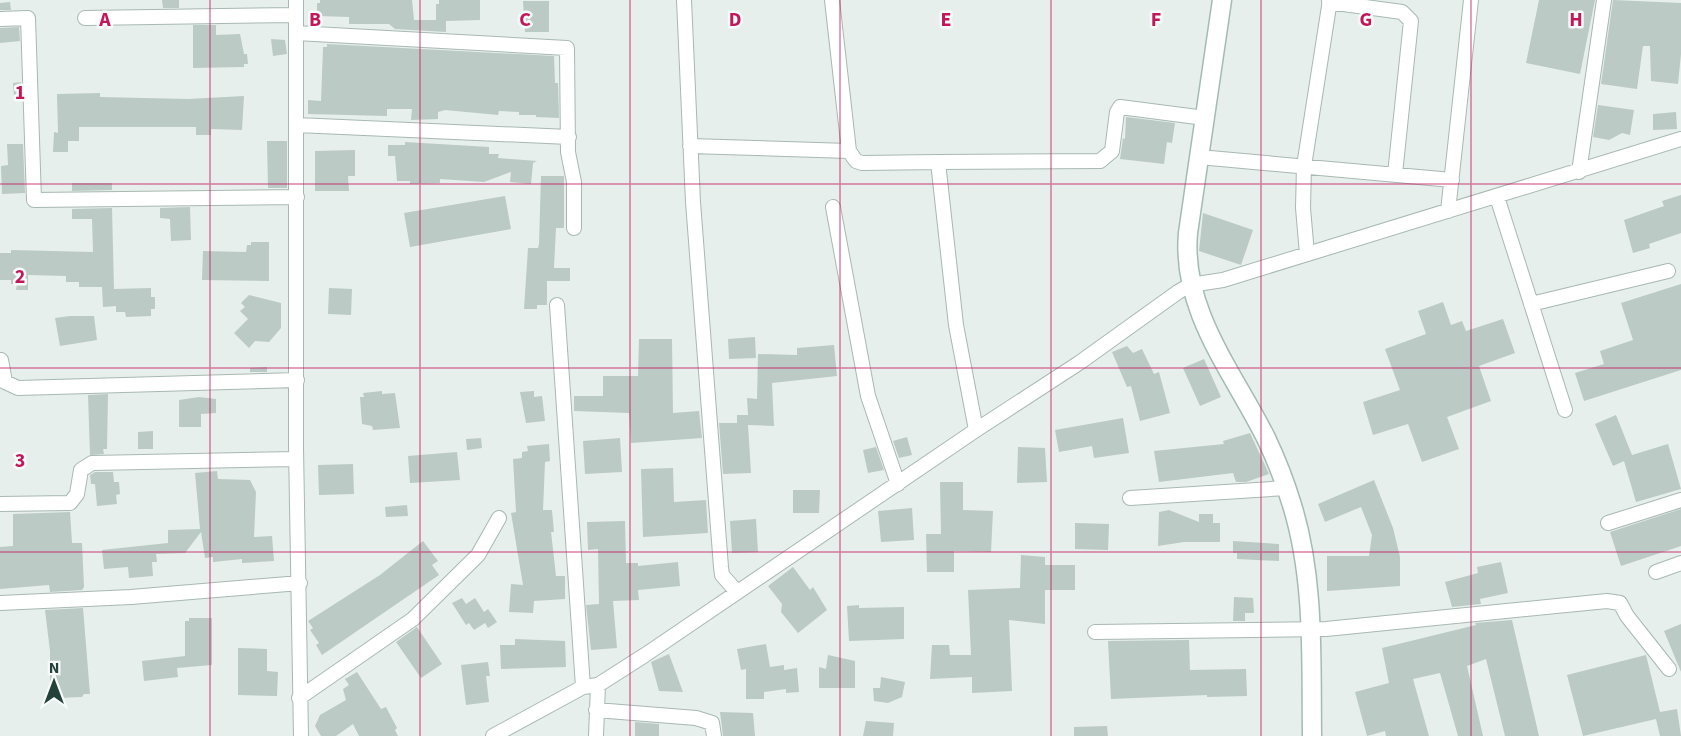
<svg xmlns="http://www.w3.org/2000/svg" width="1681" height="736" viewBox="0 0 1681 736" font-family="'Source Sans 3',sans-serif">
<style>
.building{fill:#bbcac4}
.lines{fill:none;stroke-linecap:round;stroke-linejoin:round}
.street-casing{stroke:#a8b8b2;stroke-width:16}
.secondary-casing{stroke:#a4bbb3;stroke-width:21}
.street{stroke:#fff;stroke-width:14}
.secondary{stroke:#fff;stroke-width:18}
.grid{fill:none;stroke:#c2185b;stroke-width:1.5;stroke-opacity:0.55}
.grid-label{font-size:20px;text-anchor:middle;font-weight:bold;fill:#c2185b;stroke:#f7fbf9;stroke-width:5;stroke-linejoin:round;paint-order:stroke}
</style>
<rect width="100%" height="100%" fill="#e6efeb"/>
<!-- building -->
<path class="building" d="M162 0H179V8H163Z
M320 0H412L414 20H436V4H439V0H480V20L446 21V32L395 29 389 24H349V17L317 16V3H320Z
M1539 0H1595L1580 74 1526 63Z
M1613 0 1681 3V54L1678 84 1651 81 1650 46H1643L1637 89 1601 84Z
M523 1H549V32H525Z
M10 2 11 10H0V3Z
M193 25H216V35L240 34 244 54H247L248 64H244V67L193 68Z
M19 27 20 41 0 43V28Z
M271 39 285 40 287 54 273 56Z
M327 44 554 56 555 83H558L559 118 536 117V115H519V112L499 111 498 115 445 110 438 112V119L411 120 412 109H387V116L308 114V100L321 101 323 47H327Z
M21 82 22 95 14 96 13 83Z
M100 93V97L188 99 244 96 242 130 211 129V135H196V127H79V141H68V152H53L54 132 58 133 57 94Z
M1598 105 1634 110 1630 135 1622 133 1609 140 1593 137Z
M1676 112 1677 129 1653 130V114Z
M1126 117 1175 123 1172 143 1167 142 1164 164 1120 159 1123 138 1125 139Z
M267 141H287V188H268Z
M405 142 489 147V154H499L498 158 537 161 533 163 531 184 510 182 511 172 484 182 440 179V183L410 184V181H397L395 156H388V145H405Z
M7 144H23L25 193 2 194 1 166 8 165Z
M355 150V176H348L349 191H315V151Z
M541 176H564V228H556L554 268H570V281H547V305H537V309H524L528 248H538L539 244Z
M72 183H112V190L72 191Z
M1681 195V233L1649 244 1650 248 1633 253 1624 220 1664 206 1662 201Z
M505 196 511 229 410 247 404 213Z
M190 207 191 240 171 241 170 219 160 218V208Z
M112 208 114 289 151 288V297H155V309H151V316L126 317 125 312H116V306L103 307 102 287H79V282H66V276L28 275V290H16L17 284H11V280H0V253H11V250L93 252 92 219H72V209Z
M1203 213 1253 230 1241 265 1199 251Z
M251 242H269V281L202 280 203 251 246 252 247 245H251Z
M1681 284V370L1584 401 1575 373 1604 364 1600 351 1633 340 1621 303Z
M329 288 352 289 351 315 328 314Z
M249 295 281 303V328L269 342 255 341 249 348 234 333 248 319 240 311 245 307 241 303Z
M1443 302 1451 325 1462 321 1466 331 1503 319 1515 353 1479 366 1491 401 1447 417 1459 449 1422 462 1408 424 1373 435 1363 402 1400 390 1385 349 1426 334 1418 311Z
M70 316H94L97 340 60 346 55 318Z
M755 337 756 358 729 359 728 339Z
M639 339H672L673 413 699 411 702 438 631 443 629 413 574 411V396H603V376H638Z
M834 345 837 376 772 383 774 426 748 425 751 473 723 474 719 423H737V415H748L747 398 757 399 758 354 797 355V348Z
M1127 346 1133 353 1142 349 1154 374 1159 372 1170 413 1140 421 1131 386 1127 387 1112 352Z
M1204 359 1221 397 1200 406 1183 368Z
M267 367V372H250V368Z
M382 391V394L395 393 400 428 373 430 372 426 362 424 360 397H364L363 393Z
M534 391V397L542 396 545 421 526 423 520 392Z
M108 394 107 449H103L104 454 90 455 88 395Z
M199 397 216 399V413L201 414V427H179V400Z
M1616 415 1632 455 1668 444 1681 489 1636 502 1624 461 1613 466 1595 424Z
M1123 418 1129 453 1094 458 1092 446 1059 452 1055 430Z
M153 431V449H138V432Z
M1250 433 1269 474 1246 482H1236L1233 473 1159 482 1154 451 1224 444 1223 441Z
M907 437 912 455 899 458 893 441Z
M481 438 482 448 467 450 466 439Z
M620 438 622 472 585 474 583 441Z
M549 444 550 461 545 462 543 510H552L554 532H551L556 576H565V599L534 601 533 613 509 612 511 584 523 585 511 513 516 512 513 459 522 458V452L528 451 527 446Z
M876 447 884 470 868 473 863 450Z
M1018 447 1045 448 1047 482 1017 483Z
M457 452 460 480 410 483 408 456Z
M353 464 354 494 319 495 318 465Z
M673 468 674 502 706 500 708 533 643 537 641 469Z
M217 471 218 479 250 480 256 492 254 537 272 536 274 561 242 563V559L213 562V557L205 558 201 532 185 553 156 554 157 562H152L153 576 129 578 128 567 104 569 102 550 168 543V530L200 529 195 473Z
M95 472H113L114 482H119L120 494 116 495 117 504 97 506 95 484H91L90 475Z
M1374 480 1393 528 1400 557V586L1327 591V556H1369L1372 535 1361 507 1325 522 1318 504Z
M940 482H963V510L993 511 991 552 954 551V572H927L926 534H941Z
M793 490H820L819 513H793Z
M407 505 408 516 386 517 385 507Z
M912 508 914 540 881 542 878 511Z
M1681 509V546L1621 566 1610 532Z
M1169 510 1199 522V514H1213V523H1220V542H1184L1158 546 1159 512Z
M70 512 72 543H82L84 587 82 590 50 592 49 585 0 589V547L13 546V514Z
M756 519 758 552 732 553 730 521Z
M625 521 626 563H638V566L678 562 680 586 638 590 639 600 613 601 617 648 591 650 586 605 599 604 598 549 588 550 587 522Z
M1075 523 1109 524 1108 550 1075 549Z
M423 541 438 561 432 565 439 575 322 655 316 645 319 643 310 630 313 628 308 621 380 575Z
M1233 541 1279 544V561L1237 559V553H1233Z
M1021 555 1045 557V565H1075V590H1045V624L1009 620 1012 691 972 693V677L930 679 932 645H949L950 655H971L968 590 1020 588Z
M1501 562 1508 593 1480 599 1481 604 1452 607 1445 582 1478 573 1477 567Z
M793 567 810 590 813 587 827 610 798 633 781 612 782 604 768 586Z
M1234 597 1253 598 1254 613H1245V621H1233Z
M462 598 466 604 475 598 484 612 488 609 497 622 488 628 485 623 474 630 469 623 466 625 452 603Z
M859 605V608L904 607V639L849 641 847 606Z
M83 608 90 694H84L82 697 58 698 50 694V651L45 610Z
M189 618H212V665L177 668 178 677 144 681 142 661 185 656V621H189Z
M1512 620 1539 736H1505L1486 659 1467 666 1483 736H1458L1440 673 1413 679 1429 736H1386L1385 731 1367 736 1355 692 1389 683 1382 648 1476 625 1475 623Z
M1681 624V672L1664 631Z
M417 627 442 664 421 678 396 642Z
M515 639 565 641 566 667 501 669 500 645H515Z
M1189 640 1190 670 1246 669 1247 696 1207 697V695L1111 699 1108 641Z
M766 644 770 667 784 665V670L797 668 799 692 786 693V689L764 692V699H746V669L741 670 737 649Z
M238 648 267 649V671L278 672 277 696 238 695Z
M669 654 683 692 659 691 651 662Z
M828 655 855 661V688H819V667L826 669Z
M1646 655 1660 712 1677 709 1681 736H1660L1656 719 1583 736 1567 675Z
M488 662 490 676H486L489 702 466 705 461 665Z
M357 672 381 709 386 707 397 728 395 730 398 736H359L353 724 336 736H321L315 726 320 715 346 700 343 689 349 685 345 679Z
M881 677 905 682 902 697 888 703 874 701 873 688H880Z
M720 712 753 713 755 736H723Z
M866 721 894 723 893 736H863Z
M635 722 659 724V736H635Z
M1107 726 1108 736H1074V727Z"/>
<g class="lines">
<defs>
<path id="street" d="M296 0V447L301 736
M684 0 693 202 721 567 722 575 737 592
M832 0 849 151
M1329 2 1402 12 1411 21 1395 174
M85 18 296 15
M0 19 28 18 34 200 297 197
M296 33 567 48 568 152 574 182V228
M297 125 569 137
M690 146 849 151 856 161 862 163 938 162 956 325 976 430
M1199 157 1452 180
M938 162 1100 161 1112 151 1117 112 1120 107 1205 118
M1579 172 1604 0
M1497 197 1565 410
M833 207 868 396 898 484
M1448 211 1471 0
M1307 254 1303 208 1304 166 1330 0
M1531 304 1668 271
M557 305 583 687
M1 360 5 382 18 388 297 380
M1130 498 1286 488
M0 504 70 503 77 494 81 470 92 463 296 459
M1608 523 1681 500
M1656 572 1681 563
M0 603 131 597 300 583
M1095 632 1326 629 1607 601 1620 603 1627 616 1669 669
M299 698 413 619 478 555 499 518
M596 710 696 718 712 723 714 736
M493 736 583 687 598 685 645 655 976 430 1079 363 1178 292 1190 285 1223 280 1681 139
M596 736 598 685"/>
<path id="secondary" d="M1222 0 1188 233C1181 310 1233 372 1266 438 1276 459 1285 482 1292 505 1315 579 1311 660 1312 736"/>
</defs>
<!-- street casing -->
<use href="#street" class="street-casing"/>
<!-- secondary casing -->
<use href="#secondary" class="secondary-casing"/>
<!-- street -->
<use href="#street" class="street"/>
<!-- secondary -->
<use href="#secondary" class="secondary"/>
</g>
<!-- grid -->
<path class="grid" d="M210 0V736M420 0V736M630 0V736M840 0V736M1051 0V736M1261 0V736M1471 0V736M0 184H1681M0 368H1681M0 552H1681"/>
<g class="grid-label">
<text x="105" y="26">A</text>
<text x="315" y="26">B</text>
<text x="525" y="26">C</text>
<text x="735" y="26">D</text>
<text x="946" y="26">E</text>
<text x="1156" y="26">F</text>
<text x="1366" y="26">G</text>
<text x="1576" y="26">H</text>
<text x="20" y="99">1</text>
<text x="20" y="283">2</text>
<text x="20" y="467">3</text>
</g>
<!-- north arrow -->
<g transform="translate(54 682)" stroke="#f7fbf9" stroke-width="4.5" paint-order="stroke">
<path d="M0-4.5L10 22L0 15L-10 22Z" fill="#24423a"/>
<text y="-9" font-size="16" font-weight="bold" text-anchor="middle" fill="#24423a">N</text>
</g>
</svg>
